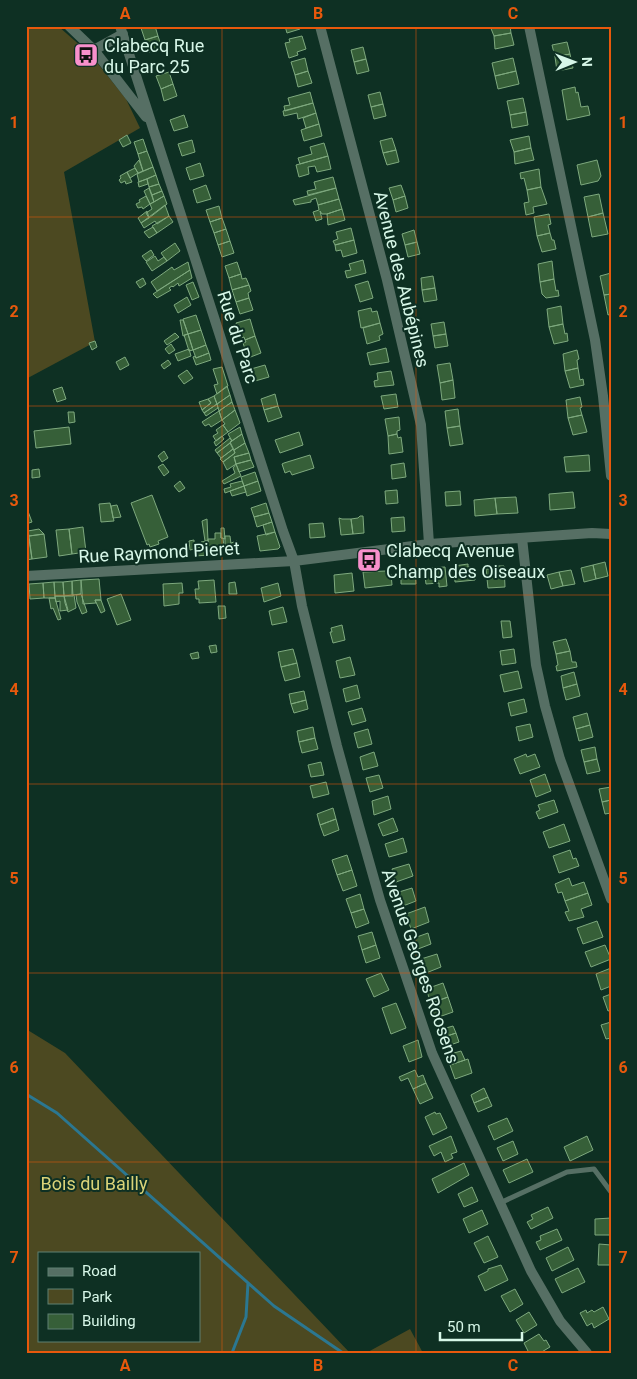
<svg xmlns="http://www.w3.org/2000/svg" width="637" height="1379" viewBox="0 0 637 1379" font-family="Roboto,sans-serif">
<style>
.green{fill:#4c4921;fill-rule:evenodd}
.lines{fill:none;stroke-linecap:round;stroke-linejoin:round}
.stream{stroke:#2b7791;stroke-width:3}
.building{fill:#365f38;stroke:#7ea97e}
.lane{stroke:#566f64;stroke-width:5}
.street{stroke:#566f64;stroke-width:10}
.grid{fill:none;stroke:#e8590c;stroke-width:1;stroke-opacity:0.55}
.labels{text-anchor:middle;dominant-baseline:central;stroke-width:4;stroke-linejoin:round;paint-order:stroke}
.poi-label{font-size:18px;fill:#d7f7e8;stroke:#0e3023;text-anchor:start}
.street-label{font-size:18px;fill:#d7f7e8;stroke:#0e3023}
.park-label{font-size:18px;fill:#dad378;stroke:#0e3023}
.neatline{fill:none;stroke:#e8590c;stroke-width:2}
.grid-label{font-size:16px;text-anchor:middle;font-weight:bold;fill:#e8590c}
</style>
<rect width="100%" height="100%" fill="#0e3023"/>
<!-- green -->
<path class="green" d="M30 26H58L91 55 126 99 140 128 64 172 95 342 26 379V30Z
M26 1029 65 1053 350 1353H26ZM39 1253H199V1340H39Z
M410 1329 423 1353H366Z"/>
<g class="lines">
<!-- stream -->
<path class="stream" d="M26 1094 57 1113 274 1306 343 1353
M232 1353 246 1317 248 1283"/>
</g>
<!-- building -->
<path class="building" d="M146 26H155L158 36 145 40 141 28Z
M280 26H299L300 29 287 33 285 26Z
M490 26H510L511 33 494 36Z
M511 33 514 45 495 49 494 36Z
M158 36 162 48 149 52 145 40Z
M302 36 306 49 297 52 298 55 289 58 285 43 290 42 289 39Z
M567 42 570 54 555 57 552 45Z
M363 47 366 59 354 62 351 50Z
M570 54 573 68 557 71 555 57Z
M305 58 308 71 295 75 291 62Z
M513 58 516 71 495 76 492 63Z
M366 59 369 71 357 74 354 62Z
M308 71 312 83 298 87 295 75Z
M516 71 519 84 498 89 495 76Z
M169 72 173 84 161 89 156 76Z
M173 84 177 96 164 101 161 89Z
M575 87 576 93 578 92 581 107 588 106 590 115 567 120 562 90Z
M310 92 313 103 285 111 284 106 290 105 288 98Z
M380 92 383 104 371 107 368 95Z
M523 98 526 112 510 115 507 101Z
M313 103 316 113 298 119 297 113 284 116 283 111Z
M383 104 386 116 374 119 371 107Z
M526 112 528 125 512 128 510 115Z
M316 113 319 124 306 128 303 118Z
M184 115 188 127 174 131 170 120Z
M319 124 322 136 304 141 301 130Z
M127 135 131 143 123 147 119 140Z
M529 136 531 148 514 152 510 140Z
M392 138 396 150 383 153 380 141Z
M143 139 147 151 138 154 134 142Z
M192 140 195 152 182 156 178 144Z
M324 143 328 156 300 164 298 158 312 154 310 147Z
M531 148 534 160 515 164 514 152Z
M396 150 399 162 387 165 383 153Z
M147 151 153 167 143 171 138 154Z
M328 156 331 169 317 172 315 166 308 167 309 174 299 177 296 165Z
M139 160 143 171 138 173 134 166Z
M597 160 601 176 598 181 581 185 577 165Z
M200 163 204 176 190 180 186 168Z
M153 167 156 175 139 182 137 174Z
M135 168 138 173 130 178 127 172Z
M539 169 541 187 527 190 524 178 521 179 520 173Z
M127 172 132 182 126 184 125 181 121 183 119 180 121 178 120 176Z
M156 175 159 184 149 187 147 179Z
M333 177 336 188 308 195 307 191 316 189 314 182Z
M147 179 148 184 139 187 138 182Z
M159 184 162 191 152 195 149 187Z
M206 185 211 199 197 203 193 190Z
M401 185 405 196 393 200 389 188Z
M541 187 547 204 533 207 534 213 526 215 524 203 529 202 527 190Z
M149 188 154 202 150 204 144 191Z
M336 188 339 199 318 205 316 198 311 200V202L295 205 293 200Z
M162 191 164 196 154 202 152 195Z
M599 194 603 213 588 217 584 197Z
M146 196 150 204 143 209 142 207 138 208 136 204 140 202 139 200Z
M164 196 167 204 149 218 146 213 152 209 150 204Z
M405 196 408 208 396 212 393 200Z
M339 199 342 209 327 214H322L320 211 322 219 316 221 313 212 319 210 318 205Z
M165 205 169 216 157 224 155 221 144 228 141 223Z
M219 206 222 218 210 222 206 210Z
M342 209 345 220 328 225 327 214Z
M147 211 149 218 141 223 138 218Z
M603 213 608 234 592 237 588 217Z
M549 214 551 224 548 225 550 233 537 236 534 217Z
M169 216 173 222 157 233 152 226Z
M222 218 226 229 214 233 210 222Z
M153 227 157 233 149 238 144 232Z
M351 228 354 240 335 245 333 241 338 239 336 232Z
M226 229 230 241 218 245 214 233Z
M414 230 417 242 405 245 402 234Z
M550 233 552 240H554L556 249 542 252 537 236Z
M354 240 357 253 343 257 341 250 336 251 335 245Z
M230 241 234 253 222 257 218 245Z
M417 242 420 254 408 257 405 245Z
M175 243 180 251 167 261 161 253Z
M151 250 154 255 146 261 142 256Z
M155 256 158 261 164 257 167 261 152 271 146 262Z
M363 260 366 273 347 278 345 271 351 270 349 264Z
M552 261 554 279 540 282 538 264Z
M188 262 190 270 157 291 151 282 172 267 174 270Z
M237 262 241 274 229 278 225 266Z
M190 270 192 278 179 286 178 283 173 287 172 286 169 288 171 290 157 298 153 294Z
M611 273V294L604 295 600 276Z
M241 274 242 279 246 278 249 285 232 290 229 278Z
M433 276 435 288 422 290 421 278Z
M143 278 146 284 140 288 136 282Z
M554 279 556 291 558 290 559 296 546 298 542 294 540 282Z
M368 281 373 298 360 302 355 285Z
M193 282 199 297 192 300 186 285Z
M249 285 251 291 248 293 249 298 236 302 232 290Z
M435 288 437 300 424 302 422 290Z
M611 294V314L608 315 604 295Z
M187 297 191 305 178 313 174 305Z
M249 298 253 310 240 314 236 302Z
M561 306 563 324 549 327 547 309Z
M371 308 372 312 377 311 380 323 361 328 358 311Z
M196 315 201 330 188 334 183 319Z
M250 319 255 336 245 340 244 337 241 338 236 323Z
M180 320H183L188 334 183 336Z
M444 322 446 334 433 336 431 324Z
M380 323 383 334 379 336 380 340 367 344 363 328Z
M563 324 565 334 567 333 568 341 554 344 549 327Z
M201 330 206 345 193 350 188 334Z
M175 333 179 337 167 345 164 341Z
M188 334 193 350 189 351 184 335Z
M446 334 448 346 435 348 433 336Z
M255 336 261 353 248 358 243 343 246 342 245 340Z
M95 341 97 347 92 350 89 343Z
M171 344 175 350 169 354 165 349Z
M206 345 209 353 196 358 193 350Z
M386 348 389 362 370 365 367 353Z
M189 349 191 356 178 361 175 354Z
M577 350 579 359 577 360 578 368 565 371 563 354Z
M209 353 211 360 196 365 193 357 195 356 196 358Z
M125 357 129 365 120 370 116 362Z
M168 360 171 364 164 369 161 365Z
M450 363 453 380 440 383 437 365Z
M265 365 269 377 255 381 251 369Z
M222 367 228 386 217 394 214 385 218 384 213 369Z
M578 368 580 380 583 379 584 385 570 388 565 371Z
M187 370 193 378 184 384 178 376Z
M391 371 394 385 375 387 374 381 378 380 377 373Z
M453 380 455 398 442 400 440 383Z
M227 386 230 395 217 404 214 396Z
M62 387 66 399 57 402 53 390Z
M275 394 278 406 264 410 261 399Z
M396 394 398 407 384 409 381 396Z
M230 395 232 402 219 411 217 404Z
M214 396 217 404 204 413 202 410 211 403 208 399Z
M580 397 582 407 580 408 582 415 568 418 566 400Z
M208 399 211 403 202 410 199 402Z
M232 402 235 410 222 420 219 411Z
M217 404 218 408 206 416 204 413Z
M278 406 282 417 268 422 264 410Z
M458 409 460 426 447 428 445 411Z
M235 410 240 423 228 432 223 425 225 424 222 420Z
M219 411 222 420 211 427 209 424 205 426 202 422Z
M68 412H74L75 422 69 423Z
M582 415 587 432 573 435 568 418Z
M399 417 400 430 397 431V434L388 436 385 419Z
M223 425 228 432 216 441 213 436 218 433 216 430Z
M460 426 463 444 450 446 447 428Z
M69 427 71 444 36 448 34 431Z
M240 427 242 434 232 441 228 434Z
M299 432 303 445 280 453 275 440Z
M242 434 245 443 234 450 230 442Z
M397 434 398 438 401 437 403 452 389 454 388 436Z
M222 436 224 439 216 446 214 442Z
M230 438 232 441 230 443 217 453 215 450Z
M230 443 233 449 221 458 217 453Z
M245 443 249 453 234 457 236 464 227 470 223 462 235 453 234 450Z
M233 449 235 453 223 462 220 459Z
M164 451 168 458 162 462 158 456Z
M249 453 251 460 236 464 234 457Z
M310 455 314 468 292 475 290 471 285 473 282 464 284 463Z
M589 455 590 471 566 472 564 457Z
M251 460 254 467 239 472 236 464Z
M404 463 406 477 392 479 391 465Z
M163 464 169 472 164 476 158 467Z
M236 464 241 476 224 484 222 481 235 473 233 468Z
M39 469 40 477 32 478V470Z
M255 472 258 481 244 486 241 477Z
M180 481 185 488 179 492 174 486Z
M242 481 244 486 225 493 224 489 231 487 230 484Z
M258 481 261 491 247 496 244 486Z
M244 486 246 492 232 496 230 491Z
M397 490 398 503 386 504 385 491Z
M460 491 461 505 446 506 445 492Z
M573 492 575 508 550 510 549 494Z
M152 495 168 537 158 541 159 544 150 547 149 544 147 545 131 503Z
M516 497 518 513 497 514 495 498Z
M495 498 497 514 475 516 474 500Z
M110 503 114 521 101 522 99 504Z
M266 503 269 513 254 517 251 508Z
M117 505 121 517 113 518 111 506Z
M26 506 32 522 26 524Z
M269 513 272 522 257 527 254 517Z
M360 516H363L364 533 353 534 351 519 358 518Z
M404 517 405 531 392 532 391 518Z
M339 518 342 519H351L353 534 341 535Z
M207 519 208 541H205L202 521Z
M272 522 275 532 266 535 263 525Z
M323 523 325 537 310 538 309 524Z
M83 527 86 552 72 554 69 529Z
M221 528H224L225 539 221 538Z
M39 529 44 534 29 536 28 531Z
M69 529 72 554 59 556 56 530Z
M275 532 280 547 278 549 260 551 257 536Z
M215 533H221V538H223L224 547H216L217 555H209L208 539H215Z
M44 534 47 557 32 559 29 536Z
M225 536H230L231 544 225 545Z
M29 539 32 559 26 560V540Z
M194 540V549L190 550 189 541Z
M208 541 209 555 195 556 194 548 201 547V542Z
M237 541 238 553 226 554 225 545Z
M605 562 608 576 596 579 593 565Z
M468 564V567L474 568 475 580 455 582 454 566Z
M593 565 596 579 584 582 581 568Z
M496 566H504L505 587 488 588 486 569H497Z
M445 567 447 586 439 587V583L426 584 424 568Z
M415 569 416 584H401V570Z
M571 570 575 584 563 586 559 572Z
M386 571V574H391L392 585 365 588 363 572Z
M559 572 563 586 551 589 547 575Z
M352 573 354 591 335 593 334 575Z
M99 579 101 600H95L96 603 83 604 81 580Z
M81 580V594L72 595V581Z
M214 580 216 602 199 603V599H196L195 589H199L198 581Z
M72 581 73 596H64L63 582Z
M54 582H63L64 596H55Z
M54 582 55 598H44L43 583Z
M235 582 237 594H229V583Z
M43 583 44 598 30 599 29 584Z
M182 583 183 593H179V604L164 606 163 584Z
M278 583 281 596 264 602 261 588Z
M81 594 87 612 82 614 77 602 76 595Z
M121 594 131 620 117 625 107 599Z
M72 595H74L76 608 68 612 65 603 64 596Z
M55 596H64L68 610 60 611V601L56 602Z
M49 598H55L61 619 58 620 53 608 51 609Z
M95 600H101L105 611 101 613Z
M218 606H225L226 618 219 619Z
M283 607 287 622 272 625 269 611Z
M501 621H510L512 637 503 638Z
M342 625 345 640 333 643 330 632H332L331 628Z
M566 639 570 651 556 654 553 642Z
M216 645 217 652 211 653 209 646Z
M293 649 297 663 281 667 278 652Z
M514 649 516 663 502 665 500 651Z
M570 651 572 662H576L577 667 557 671 556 666 558 665 556 654Z
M198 652 199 658 192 659 190 654Z
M350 657 355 675 340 678 336 661Z
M297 663 300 677 285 681 281 667Z
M518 671 522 688 504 692 500 675Z
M574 672 577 684 563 688 561 676Z
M577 684 580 696 566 700 563 688Z
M357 685 360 698 346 702 343 689Z
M304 691 306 700 291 704 289 694Z
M524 699 527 712 511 716 508 703Z
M306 700 308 709 294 713 291 704Z
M362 708 366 721 352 725 348 712Z
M587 713 590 725 576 729 573 717Z
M530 724 533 737 519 741 516 727Z
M590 725 593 737 579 741 576 729Z
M313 727 315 738 299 742 297 731Z
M368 729 372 744 358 748 354 733Z
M315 738 318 749 302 753 299 742Z
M595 747 597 759 584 762 581 750Z
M374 752 378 766 363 770 360 757Z
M526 754 527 757 535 754 540 767 520 774 514 759Z
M597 759 600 771 587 774 584 762Z
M321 762 324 775 311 777 308 765Z
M545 774 551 791 536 797 530 780Z
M379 775 383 788 370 792 366 778Z
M326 782 329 794 313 798 310 786Z
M611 787V800L602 802 599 789Z
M388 796 391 809 374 815 372 801Z
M554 800 558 812 539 819 536 812 540 810 538 805Z
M611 800V813L605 814 602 802Z
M333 808 336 819 320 825 317 814Z
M393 818 398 831 383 836 378 824Z
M336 819 339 830 324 836 320 825Z
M564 824 570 841 549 848 543 832Z
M403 838 407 852 389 857 385 844Z
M570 850 573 859 576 858 579 866 559 873 553 856Z
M347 855 352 870 337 875 332 860Z
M409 864 413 876 396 882 392 869Z
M352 870 357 886 343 891 337 875Z
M569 878 572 886 584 882 588 893 565 901 562 892 558 893 555 884Z
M412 888 416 901 403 906 399 892Z
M588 893 592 905 581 909 584 917 569 921 565 912 569 911 565 901Z
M360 894 364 909 351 913 346 899Z
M425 907 429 922 411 929 406 914Z
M364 909 369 923 356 928 351 913Z
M597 921 603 937 583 944 577 928Z
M372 932 376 945 362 950 358 936Z
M428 933 431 944 418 949 414 938Z
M376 945 380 958 366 963 362 950Z
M605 945 611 959 591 967 585 952Z
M437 954 441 967 426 973 421 959Z
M611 968V986L601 990 596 974Z
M381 973 389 990 374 997 366 979Z
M443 983 448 997 431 1003 426 989Z
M611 994V1010L608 1011 603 997Z
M448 997 453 1012 436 1018 429 1004Z
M396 1003 406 1028 391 1034 382 1008Z
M611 1022V1038L606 1039 601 1025Z
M453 1026 456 1033 441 1038 439 1030Z
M456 1033 459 1042 444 1047 441 1038Z
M418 1040 422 1057 409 1062 403 1046Z
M461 1051 465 1060 450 1065 447 1055Z
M468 1059 472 1073 455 1079 450 1065Z
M415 1070 418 1077 423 1075 426 1083 413 1089 408 1078 401 1081 399 1077Z
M426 1083 433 1098 420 1104 413 1089Z
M484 1088 488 1097 474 1103 471 1095Z
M488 1097 492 1106 478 1112 474 1103Z
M435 1112 436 1114 440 1113 447 1128 433 1135 425 1117Z
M507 1118 513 1131 494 1140 488 1126Z
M451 1136 457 1152 451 1154 453 1158 445 1162 441 1152 434 1156 429 1146Z
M587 1136 593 1150 570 1161 564 1147Z
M513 1141 518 1154 503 1161 497 1148Z
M527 1159 533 1172 509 1183 503 1170Z
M464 1163 469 1175 438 1193 432 1179Z
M472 1187 478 1201 464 1207 458 1194Z
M548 1207 553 1218 531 1229 527 1222 533 1219 531 1215Z
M482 1210 488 1224 469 1233 463 1219Z
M611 1218V1235H595V1219Z
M557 1229 562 1240 540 1250 536 1242 541 1240 540 1236Z
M488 1236 498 1257 484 1263 474 1243Z
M599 1244 611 1245 610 1265H598Z
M568 1247 574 1260 552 1271 546 1258Z
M501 1265 508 1280 485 1291 478 1276 488 1271V1269Z
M578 1268 585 1282 562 1293 555 1279Z
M515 1289 523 1304 510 1312 501 1296Z
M603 1307 609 1319 594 1328 592 1323 587 1326 580 1313 586 1310 587 1313 592 1310 594 1312Z
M529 1312 537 1325 524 1333 516 1320Z
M539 1334 544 1341 546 1340 550 1347 540 1353H529L524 1343Z"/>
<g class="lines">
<!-- lane -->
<path class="lane" d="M500 1203 567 1172 594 1169 611 1192"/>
<!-- street -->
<path class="street" d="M69 26 94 50 146 117
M120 26 283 531 294 561 302 606 337 746 359 826 380 900 432 1053 531 1271 560 1321 587 1353
M320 26 387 280 421 425 429 544
M529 26 595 340 603 396 611 476
M94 50 123 34
M522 538 536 665 545 706 560 759 611 899
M26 576 294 561 429 544 592 533 611 534"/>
</g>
<!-- grid -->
<path class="grid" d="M222 26V1353M416 26V1353M26 217H611M26 406H611M26 595H611M26 784H611M26 973H611M26 1162H611"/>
<!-- icons -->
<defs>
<symbol id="bus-square" viewBox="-11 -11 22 22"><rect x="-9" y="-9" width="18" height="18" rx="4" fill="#f890cc" stroke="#0e3023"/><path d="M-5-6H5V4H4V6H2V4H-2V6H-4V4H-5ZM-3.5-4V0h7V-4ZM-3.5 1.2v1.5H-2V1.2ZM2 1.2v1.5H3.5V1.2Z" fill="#111"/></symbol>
</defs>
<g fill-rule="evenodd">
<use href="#bus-square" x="72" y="41" width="28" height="28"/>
<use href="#bus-square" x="355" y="546" width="28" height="28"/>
</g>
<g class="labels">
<!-- poi labels -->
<g class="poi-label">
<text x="104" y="45">Clabecq Rue<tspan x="104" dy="21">du Parc 25</tspan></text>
<text x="386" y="550">Clabecq Avenue<tspan x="386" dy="21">Champ des Oiseaux</tspan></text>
</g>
<!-- street labels -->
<g class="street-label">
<text transform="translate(402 279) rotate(76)">Avenue des Aubépines</text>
<text transform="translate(238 337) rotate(72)">Rue du Parc</text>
<text transform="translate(159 552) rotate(-3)">Rue Raymond Pieret</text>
<text transform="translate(421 966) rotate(71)">Avenue Georges Roosens</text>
</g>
<!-- park labels -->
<g class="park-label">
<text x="94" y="1183">Bois du Bailly</text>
</g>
</g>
<!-- border -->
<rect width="637" height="1379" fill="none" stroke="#0e3023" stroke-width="55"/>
<!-- legend -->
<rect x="38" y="1252" width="162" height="90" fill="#0e3023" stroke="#5e8072"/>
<rect x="48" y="1268" width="25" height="8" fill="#566f64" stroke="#5e8072"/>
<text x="82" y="1276" font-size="15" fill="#d7f7e8">Road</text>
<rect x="48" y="1289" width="25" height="15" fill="#4c4921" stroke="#5e8072"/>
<text x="82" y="1302" font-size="15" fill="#d7f7e8">Park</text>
<rect x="48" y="1314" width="25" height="15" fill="#365f38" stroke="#5e8072"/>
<text x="82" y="1326" font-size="15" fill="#d7f7e8">Building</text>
<!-- north arrow -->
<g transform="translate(574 62) rotate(89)" stroke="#0e3023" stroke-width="4" paint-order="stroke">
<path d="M0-4L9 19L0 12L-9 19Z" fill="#d7f7e8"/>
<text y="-8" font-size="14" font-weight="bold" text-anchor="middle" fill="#d7f7e8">N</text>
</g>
<!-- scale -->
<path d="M440 1332v8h82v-8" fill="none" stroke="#d7f7e8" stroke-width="2.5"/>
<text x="447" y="1332" font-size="15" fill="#d7f7e8" stroke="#0e3023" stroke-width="4" paint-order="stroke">50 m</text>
<rect x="28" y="28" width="582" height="1324" class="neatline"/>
<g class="grid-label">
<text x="125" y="19">A</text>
<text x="318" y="19">B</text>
<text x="513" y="19">C</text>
<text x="14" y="128">1</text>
<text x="623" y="128">1</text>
<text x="14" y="317">2</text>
<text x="623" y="317">2</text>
<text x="14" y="506">3</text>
<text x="623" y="506">3</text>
<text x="14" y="695">4</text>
<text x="623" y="695">4</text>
<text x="14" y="884">5</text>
<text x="623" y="884">5</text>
<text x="14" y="1073">6</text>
<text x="623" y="1073">6</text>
<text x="14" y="1263">7</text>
<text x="623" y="1263">7</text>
<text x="125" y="1371">A</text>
<text x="318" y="1371">B</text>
<text x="513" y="1371">C</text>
</g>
</svg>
